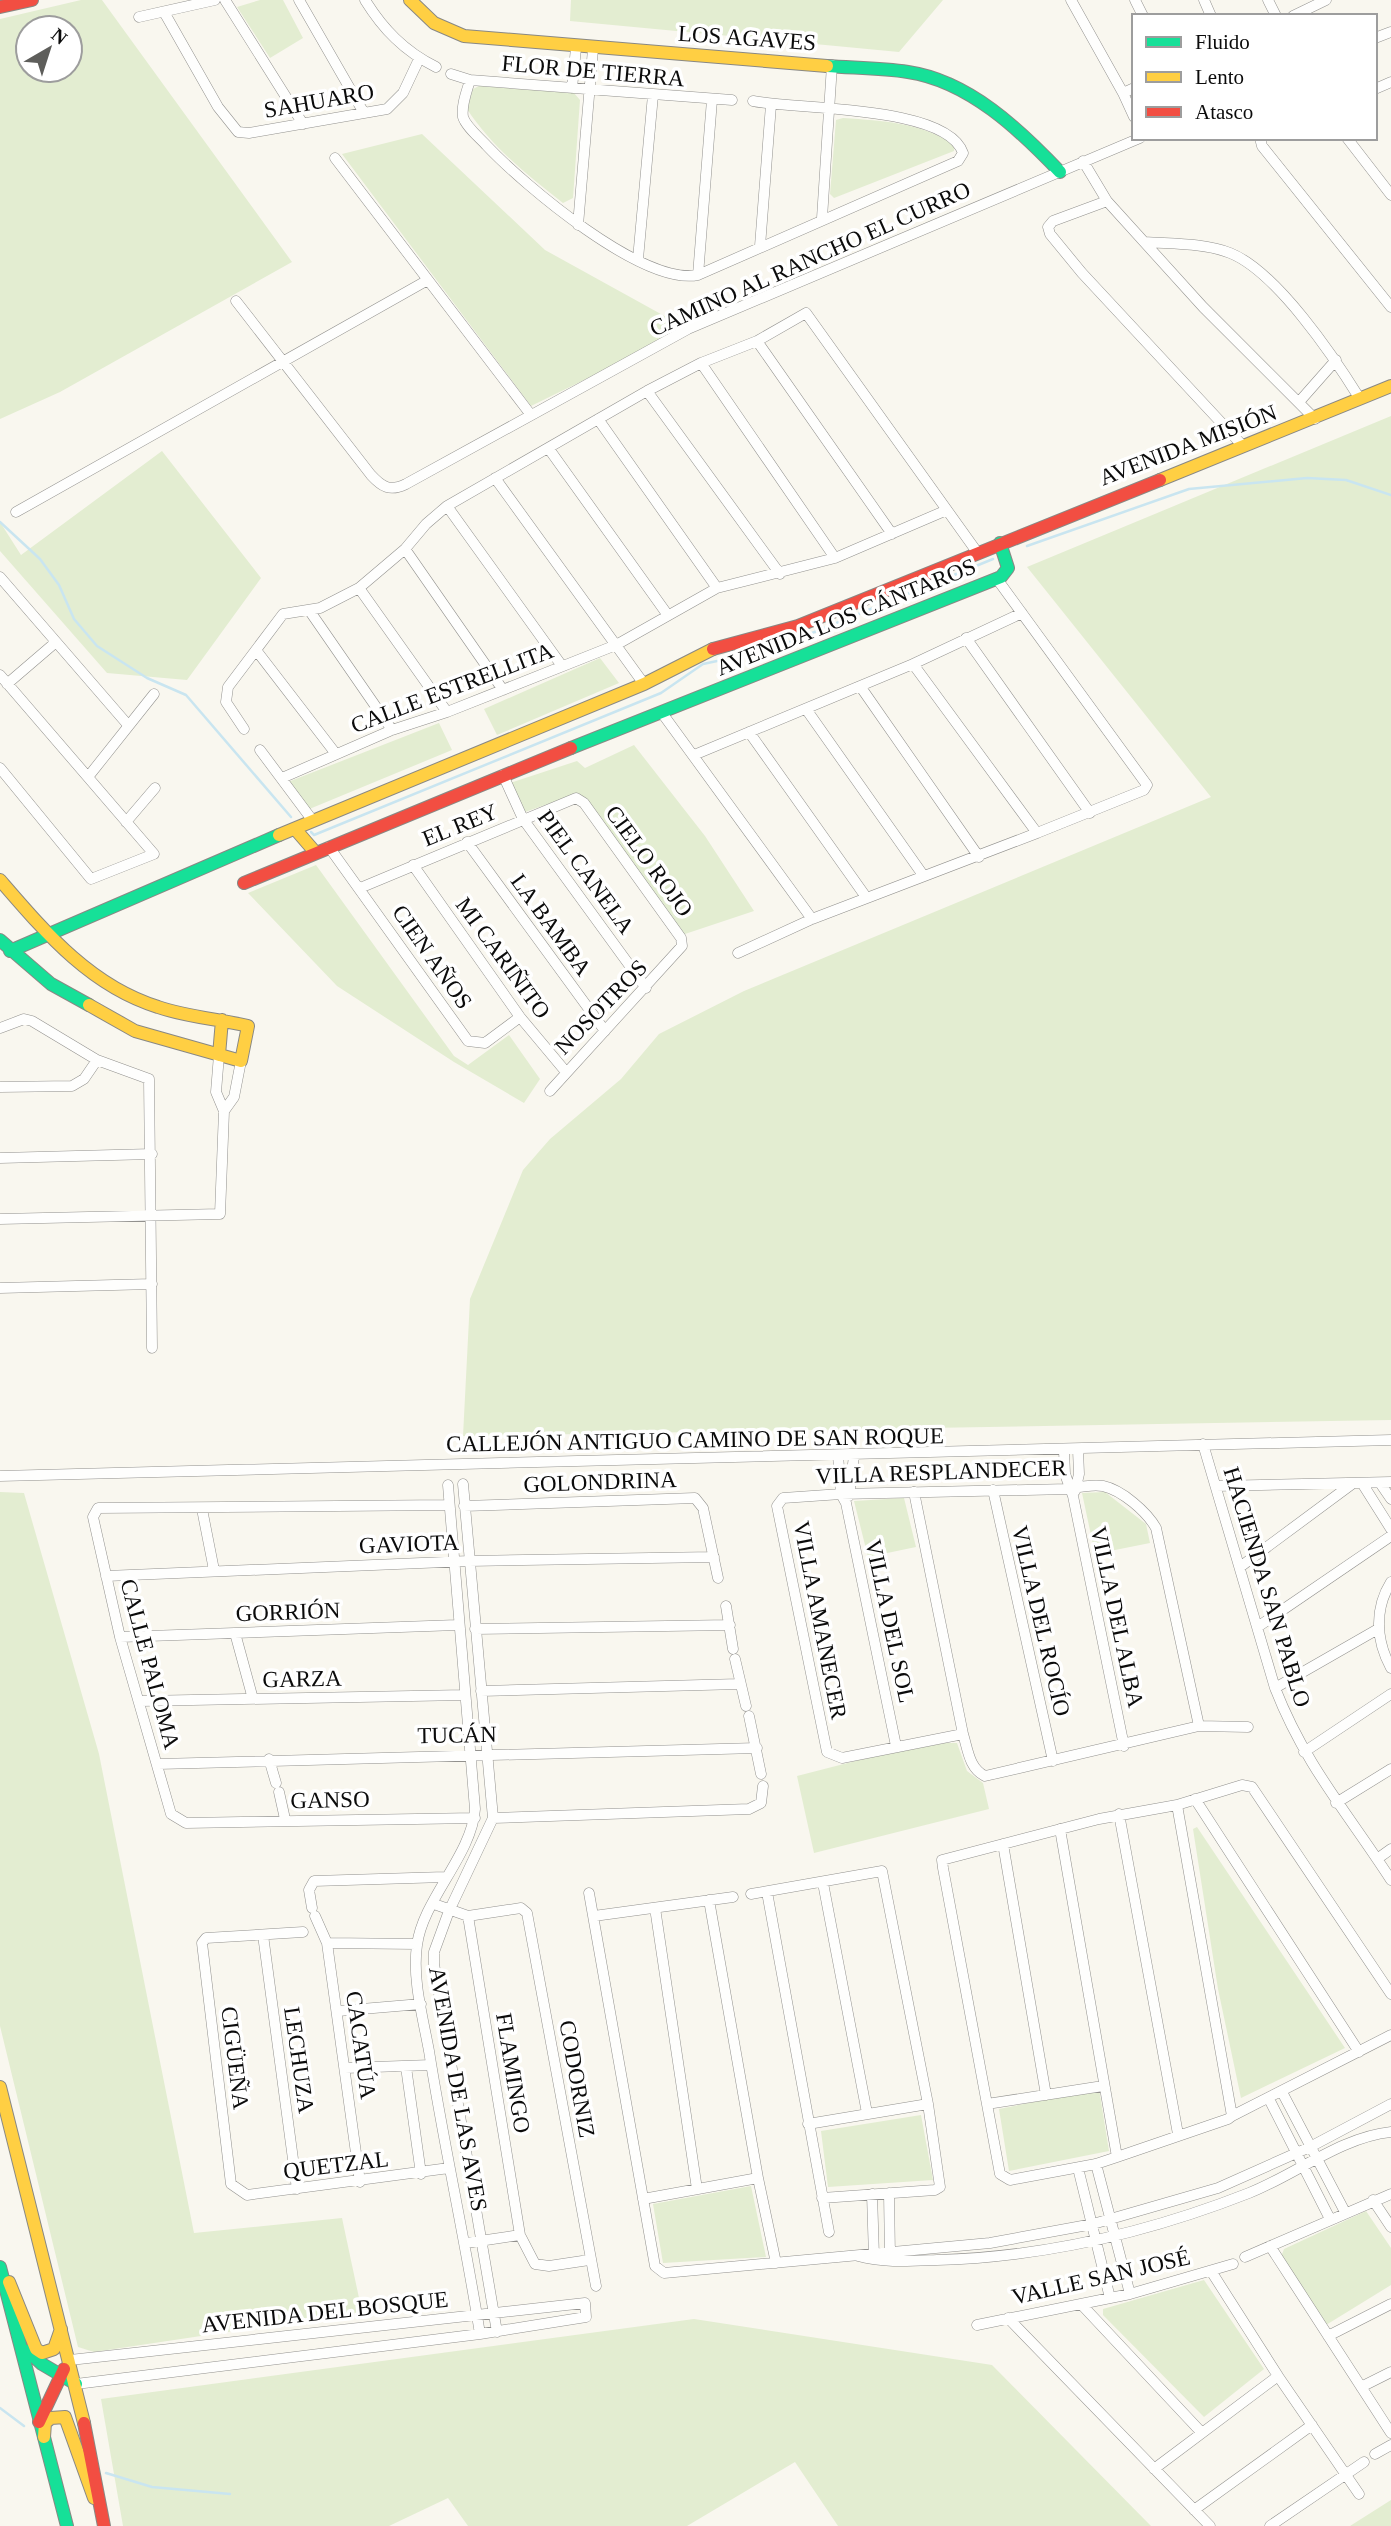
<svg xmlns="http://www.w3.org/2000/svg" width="1391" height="2526" viewBox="0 0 1391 2526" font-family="'Times New Roman',serif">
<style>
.green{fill:#e3edd1;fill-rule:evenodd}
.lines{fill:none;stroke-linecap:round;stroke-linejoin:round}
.stream{stroke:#c9e5f0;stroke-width:2.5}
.street-casing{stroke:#92918e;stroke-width:11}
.fast-casing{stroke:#898884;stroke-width:14}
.slow-casing{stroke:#898884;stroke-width:14}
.jam-casing{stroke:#898884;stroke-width:14}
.street{stroke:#fefefd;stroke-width:10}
.fast{stroke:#16e098;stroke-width:12}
.slow{stroke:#ffcf43;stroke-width:12}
.jam{stroke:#f24e42;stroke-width:12}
.labels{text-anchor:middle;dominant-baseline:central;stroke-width:7;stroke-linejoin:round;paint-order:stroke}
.street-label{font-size:23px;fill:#0b0b0b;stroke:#fff}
</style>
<rect width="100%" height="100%" fill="#f9f7ef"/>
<!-- green -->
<path class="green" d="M81 0H102L292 262 60 392 0 419V19ZM28 28H70V70H28Z
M260 0H283L303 38 270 58 237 7Z
M571 0H943L899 52 570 21Z
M479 86 574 93 580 100 573 198 563 203C527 175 492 147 467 109L473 89Z
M843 118C885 121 917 122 954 144V151L834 198 830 194 836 120Z
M422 134 545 250 688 329 531 406 342 154Z
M1391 416V1420L463 1436 470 1299 523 1170 550 1139 621 1079 659 1034 744 991 1211 797 1027 567Z
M162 451 261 578 187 680 107 673 0 551V522L21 555Z
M600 658 619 683 497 735 484 709Z
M439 723 452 750 307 810 288 782Z
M634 745 705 836 754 911 682 935 579 793 525 812 510 783 577 761 585 768Z
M316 865 454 1056 468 1065 509 1035 540 1079 524 1103 454 1062 337 986 248 893Z
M0 1492 24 1493 99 1754 194 2233 342 2218 362 2312 94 2352 78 2347 0 2026Z
M1105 1492 1146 1524 1150 1543 1095 1554 1082 1493Z
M904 1498 916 1547 868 1557 854 1501Z
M945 1743H957L967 1771 983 1783 989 1809 814 1853 797 1776 871 1757Z
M1197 1827 1345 2048 1241 2098 1218 1989 1193 1829Z
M1099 2089 1109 2151 1009 2171 999 2109Z
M921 2115 933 2180 828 2187 821 2131Z
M751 2186 766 2257 663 2263 653 2204Z
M1366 2211 1391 2248V2285L1326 2325 1281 2257 1284 2249Z
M1204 2280 1264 2369 1204 2417 1103 2315V2309Z
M694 2319 992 2365 1151 2526H838L795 2462 687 2526H468L448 2498 389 2526H123L101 2399Z
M1391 2500V2526H1350Z"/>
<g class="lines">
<!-- stream -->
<path class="stream" d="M0 522 40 559 59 585 74 619 97 646 147 678 186 695 291 817
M1027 546 1189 489 1307 478 1346 480 1391 495
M311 832 314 835 661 693 703 664 773 649 993 559
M0 2408 24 2426
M106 2473 152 2487 230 2494"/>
<defs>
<path id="street" d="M225 0 303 124
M299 0 364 113
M365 0C383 29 404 51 436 67
M1071 0 1123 93 1134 88
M1135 0 1143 16
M1204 0 1211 16
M1268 0 1276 16
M164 12 218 107 238 132 249 133 387 109 403 93 419 59
M1293 16 1326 0
M139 17 215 0
M1375 38 1391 32
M451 74 470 80 732 100
M470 80C467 91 461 105 463 117 466 127 480 138 487 146 524 185 643 286 698 275L958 161 963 153C947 105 797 110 753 101
M572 88 576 48
M1375 89 1391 82
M1123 93 1134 117
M1260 138 1262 146 1391 307
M1347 138 1391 195
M335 158 531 415
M1083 161 1107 201 1203 307 1315 419
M1107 201 1053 221 1048 227 1050 234 1082 273 1242 445
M822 218 832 65
M578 225 593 49
M1145 242C1172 244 1205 243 1230 253 1276 271 1334 357 1360 399
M760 246 771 105
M638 259 653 95
M698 275 712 100
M236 301 371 475C382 487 390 492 406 484L688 329 1140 138
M757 341 806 313 977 552
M701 363 757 341 892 534
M647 391 701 363 835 558
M1299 402 1336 360
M598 419 717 588
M549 449 667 614
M495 478 644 684
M447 506 562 666
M16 512 426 281
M405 549 503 690
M0 577 128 725
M997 579 1147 785 1144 790 1037 833
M359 588 447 712
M309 610 392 730
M966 638 1090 813
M256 650 336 754
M0 675 154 854 91 879 0 768
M7 684 56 642
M860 686 979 857
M806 709 923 875
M662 713 812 919
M244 729 226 702 228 687 283 614 320 608 359 588 405 549 426 524 447 506 647 391 780 574
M749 732 866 897
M260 750 313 821
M694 755 913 664 1022 613
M503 775 523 819 646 988
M88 777 154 694
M282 778 392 730 447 712 616 645 717 588 835 558 947 510
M126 822 155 788
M467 842 605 1031
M329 847 468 1041 485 1043 520 1017
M413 865 520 1017 566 1072
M360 888 576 798 584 803 681 938 682 946 550 1091
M738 953 812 919 1037 833 913 664
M0 1028 24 1019 32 1021 97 1060 149 1079 152 1348
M0 1087 72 1086 84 1079 97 1060
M224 1111 234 1097 241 1061
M0 1158 152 1154
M0 1219 220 1214 224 1111 216 1092 219 1055
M0 1288 152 1284
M1203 1444 1275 1688C1305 1765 1347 1812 1391 1880
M1064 1451 1065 1474 1073 1496 1124 1746
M838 1455 841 1494 846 1503 896 1746
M0 1476 1391 1440
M1362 1483 1391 1529
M1380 1483 1391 1499
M463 1484 493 1818 449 1911 434 1952V1964L497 2332
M448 1485 475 1809C472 1855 423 1899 417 1945 412 1979 423 2018 429 2051 444 2146 465 2239 480 2334
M1216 1486 1391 1482
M993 1490 1053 1761
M1075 1491 1079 1474 1078 1450
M914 1492 963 1734C968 1750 969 1768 985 1776L1199 1726 1248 1727
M849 1496 854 1456
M448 1505 98 1508 93 1517 120 1637 171 1814 186 1823 475 1818
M464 1506 695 1498 703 1508 718 1578
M202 1509 214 1570
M1240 1567 1352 1484
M106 1576 469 1561 714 1557
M1391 1582C1374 1609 1376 1641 1391 1668
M726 1606 733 1649
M1259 1626 1391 1536
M475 1629 730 1625
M235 1633 253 1699
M120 1637 457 1625
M735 1659 746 1706
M1275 1688 1378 1629
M481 1691 739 1684
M141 1701 465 1695
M749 1716 761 1774
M963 1734 842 1758 827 1752 777 1506 783 1498 841 1494 1068 1489C1079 1487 1092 1484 1103 1486 1122 1490 1147 1512 1156 1528L1199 1726
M1304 1752 1391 1694
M269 1759 276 1783
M158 1764 757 1748
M279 1792 285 1819
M1195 1799 1359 2052
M1336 1803 1391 1769
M1177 1805 1242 1785 1252 1787 1391 1994
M1119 1814 1178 2134
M493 1818 749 1809 761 1803 763 1786
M1060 1829 1117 2157 1228 2119 1232 2116 1177 1805 1099 1819 942 1860 943 1868 1000 2174 1010 2180 1096 2164 1117 2157
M1003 1844 1046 2095
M1377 1859 1391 1849
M823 1883 867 2113
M767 1892 829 2232
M589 1893 655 2266 664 2273 990 2243 1093 2224 1218 2188 1310 2147 1391 2104
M751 1894 882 1871 928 2104 940 2187 935 2190 822 2198
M709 1900 758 2178
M434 1904 468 1916 521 1908 527 1913 596 2286
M312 1908 309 1890 314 1881 445 1877
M655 1908 697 2189
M315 1916 327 1943 360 2182
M468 1916 520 2235 535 2264 549 2266 589 2260
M594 1916 733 1897
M303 1932 206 1938 202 1943 231 2184 247 2195 449 2168
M263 1935 297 2189
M327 1943 417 1944
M338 2011 421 2004
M406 2067 421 2174
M345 2068 431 2065
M1282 2092 1345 2212
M1269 2099 1330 2219
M987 2104 1103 2086
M1232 2116 1391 2035
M808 2124 928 2104
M1096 2164 1130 2294
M1078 2168 1110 2298
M889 2193 890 2257
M872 2194 874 2257
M643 2199 758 2178 776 2263
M1373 2200 1391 2227
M466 2243 520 2235
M1270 2246 1391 2433
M858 2256C884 2263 910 2261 937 2260 1043 2257 1150 2232 1249 2193 1295 2175 1341 2137 1391 2132
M1245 2257 1391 2194
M1211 2271 1278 2376 1359 2494
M1081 2304 1202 2433
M1008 2318 1210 2526
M977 2325 1130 2294 1233 2264
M1328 2336 1391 2304
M70 2360 585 2303 586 2317 480 2334 76 2384
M1361 2387 1391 2372
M1375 2454 1391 2445
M1154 2469 1278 2376
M1194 2510 1312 2425
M1270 2526 1364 2462"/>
<path id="fast" d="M827 66C854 68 882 68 908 72 969 81 1020 130 1060 172
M571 748 1001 577 1008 568 1000 543
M0 940 51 984 89 1005
M10 951 279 835
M0 2267 67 2526
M28 2351 42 2364 76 2384"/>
<path id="slow" d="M410 0 434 23 464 36 827 66
M1160 480 1391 386
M296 830 315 852
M279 835 644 684 713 649
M0 880C45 932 90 986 158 1007 187 1017 218 1019 248 1026L241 1061 135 1031 89 1005
M219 1055 222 1020
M0 2087 84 2423
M9 2282 36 2349 42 2353 54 2349 61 2329
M44 2437 45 2423 51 2418 65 2417 94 2498"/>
<path id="jam" d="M0 7 32 0
M713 649 798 626 1160 480
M244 883 571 748
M39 2422 64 2369
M84 2423 104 2526"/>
</defs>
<!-- street casing -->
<use href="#street" class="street-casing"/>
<!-- fast casing -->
<use href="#fast" class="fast-casing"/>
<!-- slow casing -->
<use href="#slow" class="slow-casing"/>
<!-- jam casing -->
<use href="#jam" class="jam-casing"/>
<!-- street -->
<use href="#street" class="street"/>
<!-- fast -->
<use href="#fast" class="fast"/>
<!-- slow -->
<use href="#slow" class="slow"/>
<!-- jam -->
<use href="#jam" class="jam"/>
</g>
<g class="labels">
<!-- street labels -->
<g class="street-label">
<text transform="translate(747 38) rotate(4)">LOS AGAVES</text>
<text transform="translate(593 71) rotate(5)">FLOR DE TIERRA</text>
<text transform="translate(319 101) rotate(-10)">SAHUARO</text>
<text transform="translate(810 259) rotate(-24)">CAMINO AL RANCHO EL CURRO</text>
<text transform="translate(1188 445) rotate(-21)">AVENIDA MISIÓN</text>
<text transform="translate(846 617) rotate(-22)">AVENIDA LOS CÁNTAROS</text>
<text transform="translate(452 688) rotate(-21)">CALLE ESTRELLITA</text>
<text transform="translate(460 825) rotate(-22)">EL REY</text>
<text transform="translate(649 861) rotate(54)">CIELO ROJO</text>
<text transform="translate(586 872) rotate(54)">PIEL CANELA</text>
<text transform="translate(551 925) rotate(54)">LA BAMBA</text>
<text transform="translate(432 957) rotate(55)">CIEN AÑOS</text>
<text transform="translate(503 958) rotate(54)">MI CARIÑITO</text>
<text transform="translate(601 1007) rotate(-46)">NOSOTROS</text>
<text transform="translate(695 1440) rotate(-1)">CALLEJÓN ANTIGUO CAMINO DE SAN ROQUE</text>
<text transform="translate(941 1472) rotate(-2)">VILLA RESPLANDECER</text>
<text transform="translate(600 1482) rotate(-2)">GOLONDRINA</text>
<text transform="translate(409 1544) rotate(-2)">GAVIOTA</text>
<text transform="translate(1267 1587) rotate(73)">HACIENDA SAN PABLO</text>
<text transform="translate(288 1612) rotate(-2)">GORRIÓN</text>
<text transform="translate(1117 1617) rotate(78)">VILLA DEL ALBA</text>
<text transform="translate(820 1620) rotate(79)">VILLA AMANECER</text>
<text transform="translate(890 1621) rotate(78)">VILLA DEL SOL</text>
<text transform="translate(1041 1621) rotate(77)">VILLA DEL ROCÍO</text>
<text transform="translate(150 1664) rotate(75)">CALLE PALOMA</text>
<text transform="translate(302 1679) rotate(-1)">GARZA</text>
<text transform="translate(457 1735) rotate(-1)">TUCÁN</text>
<text transform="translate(330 1800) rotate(-1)">GANSO</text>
<text transform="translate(361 2045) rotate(82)">CACATÚA</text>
<text transform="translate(235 2058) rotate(83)">CIGÜEÑA</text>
<text transform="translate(299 2060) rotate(82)">LECHUZA</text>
<text transform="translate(513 2073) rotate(81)">FLAMINGO</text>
<text transform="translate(577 2079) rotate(80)">CODORNIZ</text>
<text transform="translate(458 2089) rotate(80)">AVENIDA DE LAS AVES</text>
<text transform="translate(336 2165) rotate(-7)">QUETZAL</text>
<text transform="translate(1101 2277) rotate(-13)">VALLE SAN JOSÉ</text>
<text transform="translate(325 2312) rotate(-6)">AVENIDA DEL BOSQUE</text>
</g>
</g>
<!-- legend -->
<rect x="1132" y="14" width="245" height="126" fill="#ffffff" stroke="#9d9d9d" stroke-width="2"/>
<rect x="1146" y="37" width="35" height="10" fill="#16e098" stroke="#9d9d9d" stroke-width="2"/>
<text x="1195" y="49" font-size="21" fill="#0b0b0b">Fluido</text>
<rect x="1146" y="72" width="35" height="10" fill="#ffcf43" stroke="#9d9d9d" stroke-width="2"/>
<text x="1195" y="84" font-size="21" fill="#0b0b0b">Lento</text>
<rect x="1146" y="107" width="35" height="10" fill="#f24e42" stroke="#9d9d9d" stroke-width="2"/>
<text x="1195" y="119" font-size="21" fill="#0b0b0b">Atasco</text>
<!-- north arrow -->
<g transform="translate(49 49) rotate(39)"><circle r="33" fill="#ffffff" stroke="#9d9d9d" stroke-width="2"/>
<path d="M0-5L12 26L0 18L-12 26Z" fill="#5e5e5b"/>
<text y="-10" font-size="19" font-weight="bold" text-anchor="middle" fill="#0b0b0b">N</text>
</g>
</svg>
